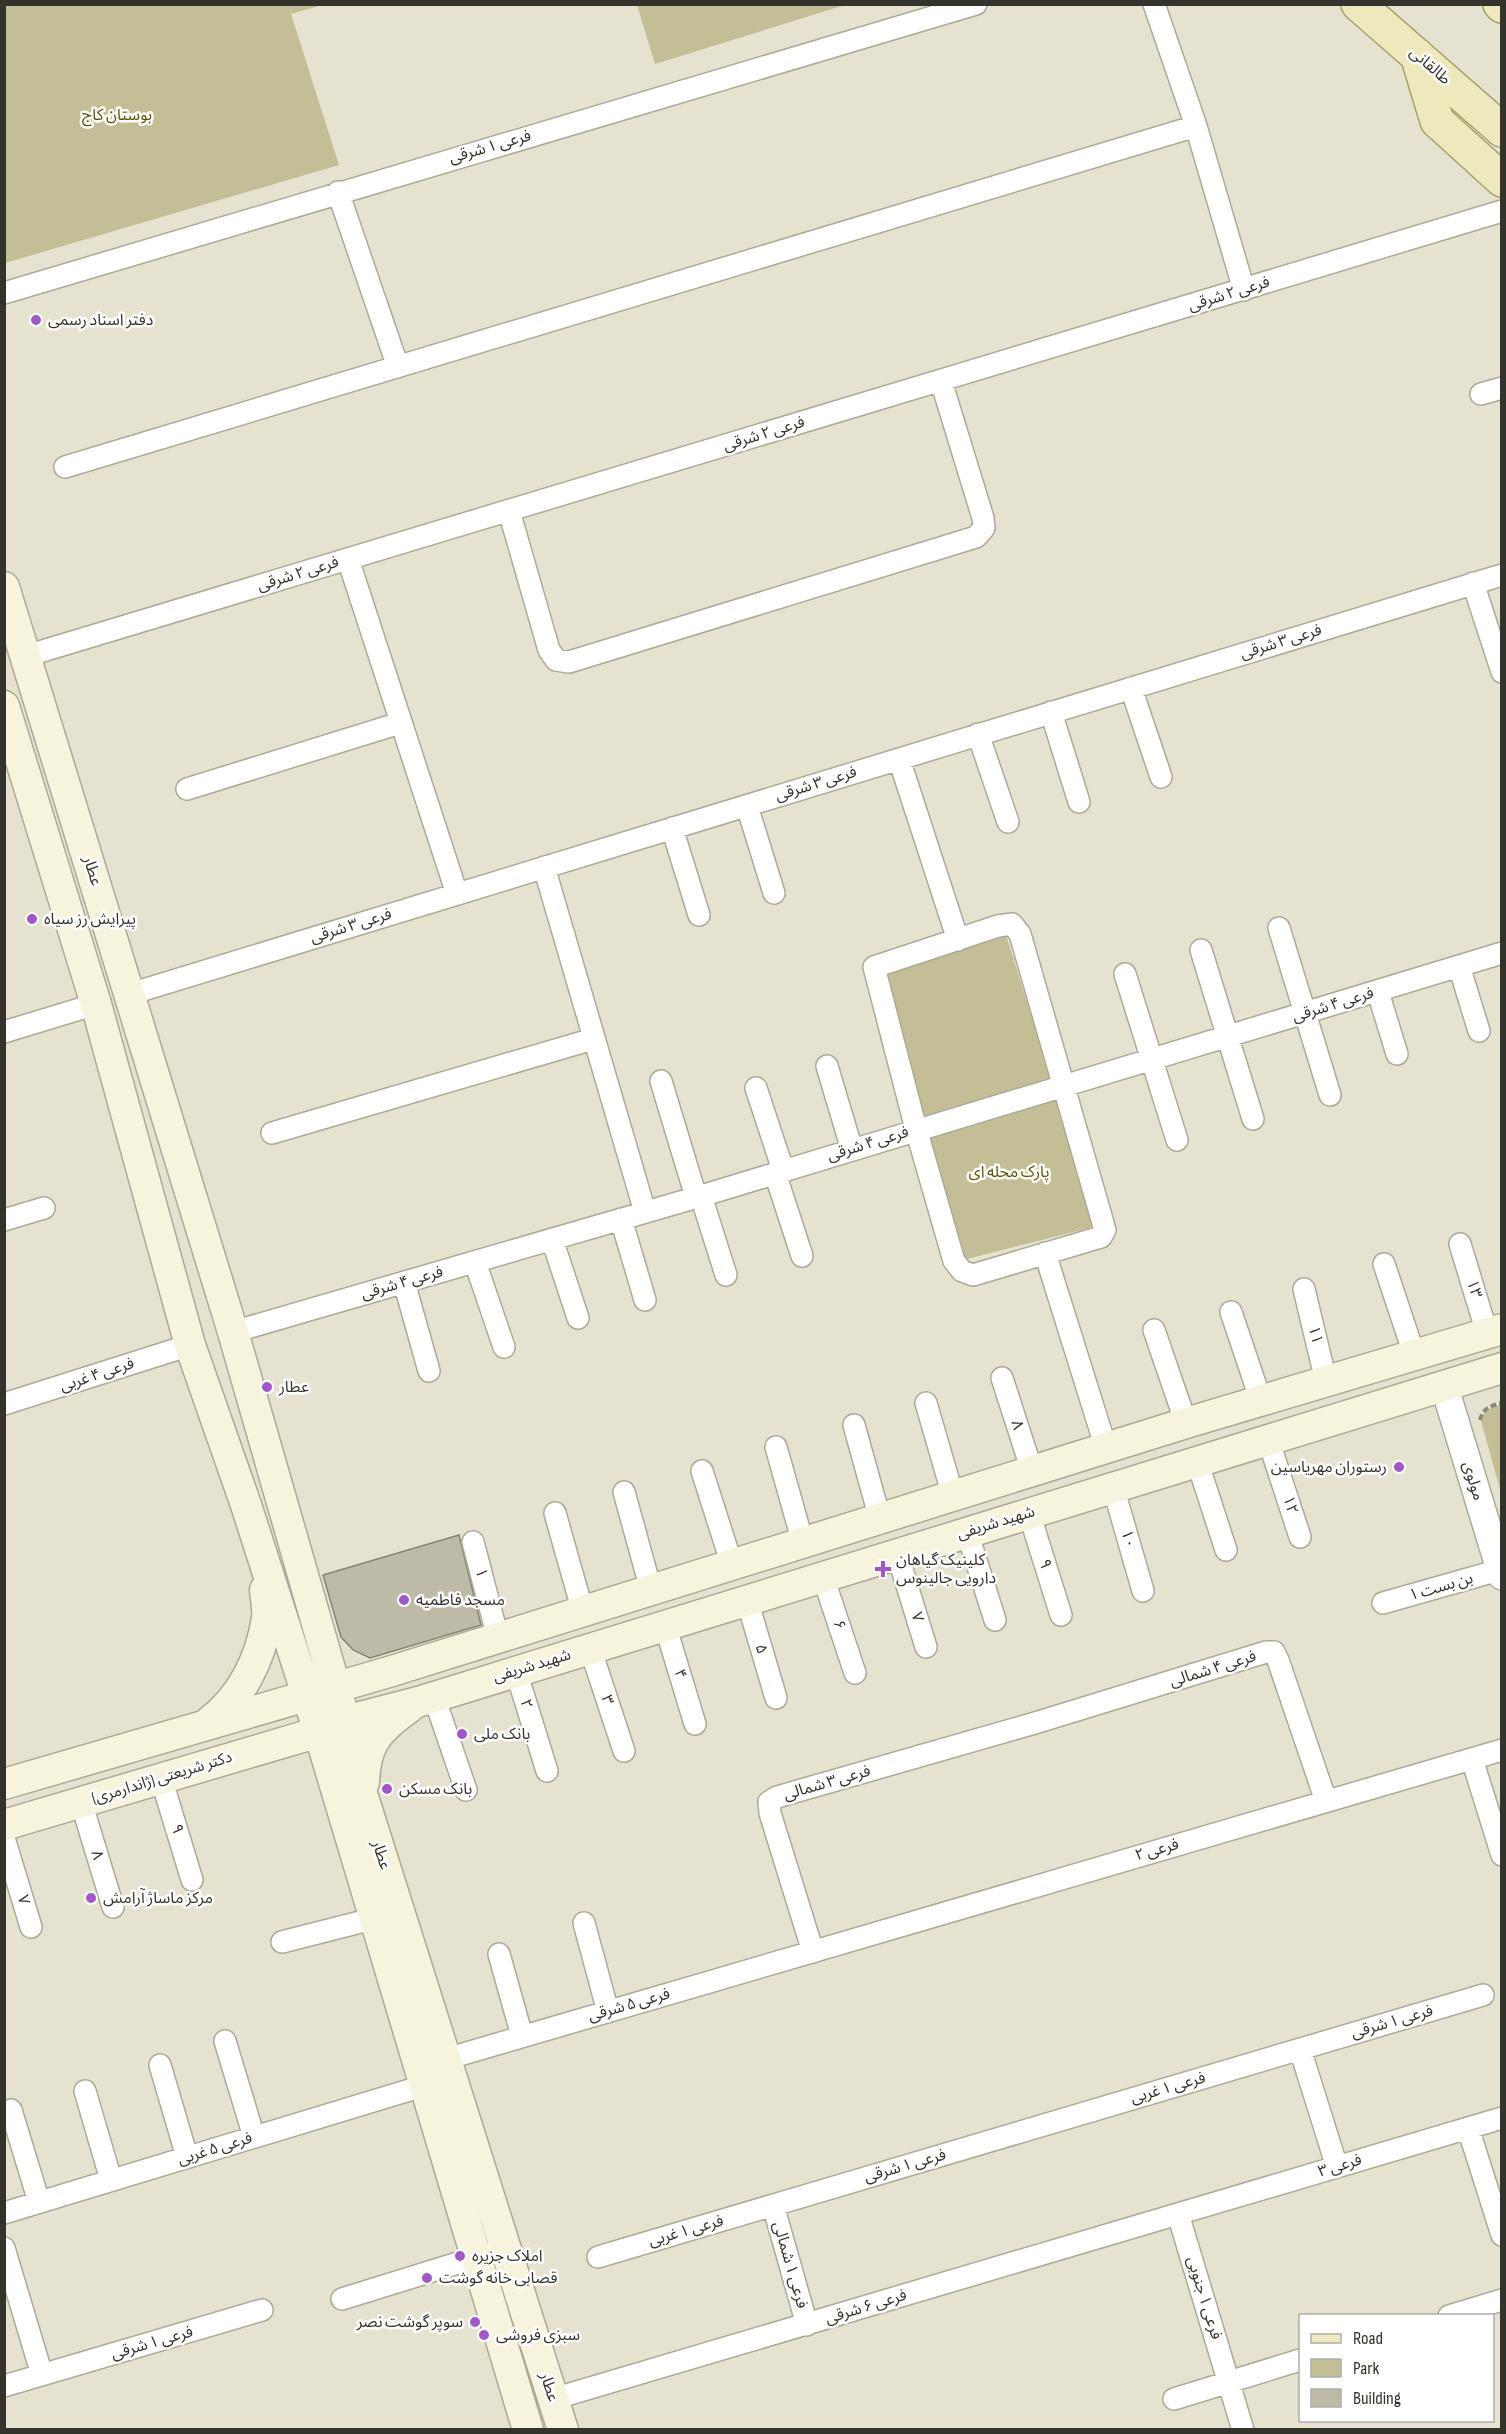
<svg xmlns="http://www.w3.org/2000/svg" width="1506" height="2434" viewBox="0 0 1506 2434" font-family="'Sofia Sans Condensed','Noto Sans Arabic',sans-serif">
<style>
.green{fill:#c3be95}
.building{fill:#bdbba8;stroke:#878573;stroke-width:1.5}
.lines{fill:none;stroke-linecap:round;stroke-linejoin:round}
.minor-casing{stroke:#acaa97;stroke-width:24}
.tertiary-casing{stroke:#acaa97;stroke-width:30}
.secondary-casing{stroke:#acaa97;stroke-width:33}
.primary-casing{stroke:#a6a06c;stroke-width:36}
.path{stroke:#8a897b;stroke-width:4;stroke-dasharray:6 3;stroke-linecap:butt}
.minor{stroke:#fff;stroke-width:21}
.tertiary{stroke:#fff;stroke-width:27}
.secondary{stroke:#f7f4dd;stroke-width:30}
.primary{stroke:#eee9bc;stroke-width:33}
.poi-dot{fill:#a157ca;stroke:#fff;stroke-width:2}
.labels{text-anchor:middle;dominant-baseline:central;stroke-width:5;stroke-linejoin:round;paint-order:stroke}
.street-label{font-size:16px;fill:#34332b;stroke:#fff}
.park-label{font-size:16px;fill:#5d5402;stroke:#fff}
.poi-label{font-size:16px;fill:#34332b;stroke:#fff;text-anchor:start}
</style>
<rect width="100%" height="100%" fill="#e5e3cf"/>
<!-- green -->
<path class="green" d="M5 4 322 5 291 14 339 165 5 263Z
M637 5V4L845 5 655 64Z
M1006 935 1097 1226 963 1260 884 972Z
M1501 1404H1502L1501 1493 1481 1421 1485 1411Z"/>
<!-- building -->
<path class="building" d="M459 1535 481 1625 370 1658 353 1650 341 1637 323 1575Z"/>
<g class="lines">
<defs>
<path id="minor" d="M1154 4 1196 126 1244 290
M338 192 398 367
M4 293 976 4
M1481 394 1502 388
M65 467 1196 126
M509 511 549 650 556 660 569 662 976 537 984 528 983 518 941 381
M348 559 457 894
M1473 583 1502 672
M26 656 1502 211
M1131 688 1161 777
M1051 712 1079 802
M978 734 1008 822
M899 759 958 940
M187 789 400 723
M747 806 774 893
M672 828 699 915
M544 867 645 1212
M1012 924 1020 934 1105 1230 1101 1237 973 1275 962 1271 954 1261 916 1129 874 967 998 926Z
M1279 928 1330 1095
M1201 950 1253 1119
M1459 966 1479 1031
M1125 974 1177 1140
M1378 992 1397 1054
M130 994 1502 575
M4 1032 96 1004
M827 1066 852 1150
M661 1081 696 1197
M756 1088 783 1170
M272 1133 593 1039
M775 1173 802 1256
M701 1196 726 1275
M621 1219 645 1300
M4 1220 44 1208
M552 1239 578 1318
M1460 1244 1487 1333
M1045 1253 1106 1448
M475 1262 504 1347
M1384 1264 1414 1354
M404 1282 429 1371
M1304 1289 1326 1381
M1231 1312 1261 1401
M1154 1330 1186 1423
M233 1332 701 1196 1502 953
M1002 1378 1032 1471
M926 1403 953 1496
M4 1404 190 1345
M854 1425 880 1519
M1268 1439 1300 1537
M776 1447 803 1543
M1197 1461 1226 1550
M702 1471 732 1565
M1113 1487 1143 1591
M624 1492 651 1590
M555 1513 583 1612
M1029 1513 1061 1615
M967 1532 995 1620
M473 1542 498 1638
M897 1553 926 1647
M823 1577 855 1673
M747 1600 776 1698
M1383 1603 1499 1570
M665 1625 695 1724
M590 1648 624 1751
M516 1671 547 1771
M434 1697 466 1790
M1472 1759 1502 1855
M161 1778 192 1880
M81 1802 113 1907
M4 1838 31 1927
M584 1923 608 2012
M282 1942 376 1918
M813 1952 770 1813 769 1802 777 1797 1035 1723 1266 1652H1274L1278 1660 1326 1801
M499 1954 522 2036
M225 2041 254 2137
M1300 2049 1337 2167
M446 2059 1502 1750
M160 2065 187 2157
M85 2091 111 2180
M11 2110 39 2202
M1468 2128 1502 2235
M773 2205 807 2325
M4 2213 426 2085
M1178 2214 1243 2430
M4 2248 42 2375
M598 2257 1483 1995
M342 2299 506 2248
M1449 2316 1502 2300
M4 2386 262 2310
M553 2399 1502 2118
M1174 2399 1300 2360"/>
<path id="tertiary" d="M1444 1385 1502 1576"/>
<path id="secondary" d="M4 587 233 1332 345 1721 363 1797 563 2430
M4 706 96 1004 190 1345 246 1505 319 1732 528 2430
M209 1722C241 1698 261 1659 267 1618 268 1610 266 1599 265 1590
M364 1782C365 1743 379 1729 410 1707
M4 1784 392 1671 1186 1423 1502 1329
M4 1825 319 1732 345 1721 418 1702 1502 1368"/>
<path id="primary" d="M1358 4 1502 130
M1500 4 1502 6
M1417 55 1437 121 1502 180"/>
</defs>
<!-- minor casing -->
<use href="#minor" class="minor-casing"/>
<!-- tertiary casing -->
<use href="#tertiary" class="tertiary-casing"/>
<!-- secondary casing -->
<use href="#secondary" class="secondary-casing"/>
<!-- primary casing -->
<use href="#primary" class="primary-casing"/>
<!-- path -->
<path class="path" d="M1480 1420C1483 1408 1490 1406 1502 1403"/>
<!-- minor -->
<use href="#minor" class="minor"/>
<!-- tertiary -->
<use href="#tertiary" class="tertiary"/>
<!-- secondary -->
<use href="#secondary" class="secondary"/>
<!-- primary -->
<use href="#primary" class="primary"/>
</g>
<!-- markers -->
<g class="poi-dot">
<circle cx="36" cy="320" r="6"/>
<circle cx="32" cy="919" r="6"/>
<circle cx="267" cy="1387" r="6"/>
<circle cx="1399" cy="1467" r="6"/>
<path d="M880 1560h6v6h6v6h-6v6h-6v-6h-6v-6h6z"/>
<circle cx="404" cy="1600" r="6"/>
<circle cx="462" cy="1734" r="6"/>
<circle cx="387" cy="1789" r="6"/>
<circle cx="91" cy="1898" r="6"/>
<circle cx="460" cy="2256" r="6"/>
<circle cx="427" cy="2278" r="6"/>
<circle cx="475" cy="2322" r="6"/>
<circle cx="484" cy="2335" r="6"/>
</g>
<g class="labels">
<!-- street labels -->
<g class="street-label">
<text transform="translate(1430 66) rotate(41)">طالقانی</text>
<text transform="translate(490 147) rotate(-16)">فرعی ۱ شرقی</text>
<text transform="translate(1229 294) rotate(-17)">فرعی ۲ شرقی</text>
<text transform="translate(764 434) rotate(-17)">فرعی ۲ شرقی</text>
<text transform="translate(298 574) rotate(-17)">فرعی ۲ شرقی</text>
<text transform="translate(1281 642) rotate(-17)">فرعی ۳ شرقی</text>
<text transform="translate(816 784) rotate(-17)">فرعی ۳ شرقی</text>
<text transform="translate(92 871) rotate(73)">عطار</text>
<text transform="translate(351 926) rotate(-17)">فرعی ۳ شرقی</text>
<text transform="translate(1333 1005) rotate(-17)">فرعی ۴ شرقی</text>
<text transform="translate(868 1144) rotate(-17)">فرعی ۴ شرقی</text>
<text transform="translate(402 1283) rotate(-16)">فرعی ۴ شرقی</text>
<text transform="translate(1474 1289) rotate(73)">۱۳</text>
<text transform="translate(1315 1335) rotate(76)">۱۱</text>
<text transform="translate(97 1375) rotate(-18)">فرعی ۴ غربی</text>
<text transform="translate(1017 1425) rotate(72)">۸</text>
<text transform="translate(1473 1481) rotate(73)">مولوی</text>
<text transform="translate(1290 1505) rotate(72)">۱۲</text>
<text transform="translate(996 1523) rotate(-17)">شهید شریفی</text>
<text transform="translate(1128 1539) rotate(74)">۱۰</text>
<text transform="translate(1045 1564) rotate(73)">۹</text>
<text transform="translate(481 1573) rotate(75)">۱</text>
<text transform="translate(1441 1587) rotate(-16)">بن بست ۱</text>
<text transform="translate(917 1617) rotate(73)">۷</text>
<text transform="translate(839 1625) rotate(72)">۶</text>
<text transform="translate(761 1649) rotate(73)">۵</text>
<text transform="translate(532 1666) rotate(-17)">شهید شریفی</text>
<text transform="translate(1213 1669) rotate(-17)">فرعی ۴ شمالی</text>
<text transform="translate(680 1674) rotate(73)">۴</text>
<text transform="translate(607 1700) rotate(72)">۳</text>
<text transform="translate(526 1704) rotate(73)">۲</text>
<text transform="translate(162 1778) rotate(-17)">دکتر شریعتی (ژاندارمری)</text>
<text transform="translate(827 1783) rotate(-16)">فرعی ۳ شمالی</text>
<text transform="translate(177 1829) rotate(73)">۹</text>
<text transform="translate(1157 1850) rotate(-16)">فرعی ۲</text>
<text transform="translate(97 1855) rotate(73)">۸</text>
<text transform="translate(381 1855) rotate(72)">عطار</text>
<text transform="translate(23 1900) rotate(74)">۷</text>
<text transform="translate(629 2005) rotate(-16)">فرعی ۵ شرقی</text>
<text transform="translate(1392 2022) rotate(-16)">فرعی ۱ شرقی</text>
<text transform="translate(1168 2088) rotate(-16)">فرعی ۱ غربی</text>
<text transform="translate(215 2149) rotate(-17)">فرعی ۵ غربی</text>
<text transform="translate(905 2166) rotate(-16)">فرعی ۱ شرقی</text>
<text transform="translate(1340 2166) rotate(-17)">فرعی ۳</text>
<text transform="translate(686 2231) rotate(-16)">فرعی ۱ غربی</text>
<text transform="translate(790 2265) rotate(74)">فرعی ۱ شمالی</text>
<text transform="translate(1204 2298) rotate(73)">فرعی ۱ جنوبی</text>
<text transform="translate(866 2307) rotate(-17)">فرعی ۶ شرقی</text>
<text transform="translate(152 2343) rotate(-16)">فرعی ۱ شرقی</text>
<text transform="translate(549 2387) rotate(72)">عطار</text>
</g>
<!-- park labels -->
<g class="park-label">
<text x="117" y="115">بوستان کاج</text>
<text x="1009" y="1172">پارک محله ای</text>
</g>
<!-- poi labels -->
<g class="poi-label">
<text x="48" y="320">دفتر اسناد رسمی</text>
<text x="44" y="919">پیرایش رز سیاه</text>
<text x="279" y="1387">عطار</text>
<text x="1387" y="1467" text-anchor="end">رستوران مهریاسین</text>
<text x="896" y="1560">کلینیک گیاهان<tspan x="896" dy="18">دارویی جالینوس</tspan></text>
<text x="416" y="1600">مسجد فاطمیه</text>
<text x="474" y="1734">بانک ملی</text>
<text x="399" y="1789">بانک مسکن</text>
<text x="103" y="1898">مرکز ماساژ آرامش</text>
<text x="472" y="2256">املاک جزیره</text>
<text x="439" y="2278">قصابی خانه گوشت</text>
<text x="463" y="2322" text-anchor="end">سوپر گوشت نصر</text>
<text x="496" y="2335">سبزی فروشی</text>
</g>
</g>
<!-- border -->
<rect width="1506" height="2434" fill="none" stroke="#34332b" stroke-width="12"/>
<!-- legend -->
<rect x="1299" y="2314" width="195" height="108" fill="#ffffff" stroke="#aeadaa" stroke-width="1.5"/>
<rect x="1311" y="2334" width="30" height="9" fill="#eee9bc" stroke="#aeadaa" stroke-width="1.5"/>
<text x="1353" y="2344" font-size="18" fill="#34332b">Road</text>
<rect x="1311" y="2359" width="30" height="18" fill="#c3be95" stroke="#aeadaa" stroke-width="1.5"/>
<text x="1353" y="2374" font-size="18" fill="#34332b">Park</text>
<rect x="1311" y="2389" width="30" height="18" fill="#bdbba8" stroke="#aeadaa" stroke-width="1.5"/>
<text x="1353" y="2404" font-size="18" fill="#34332b">Building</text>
</svg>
